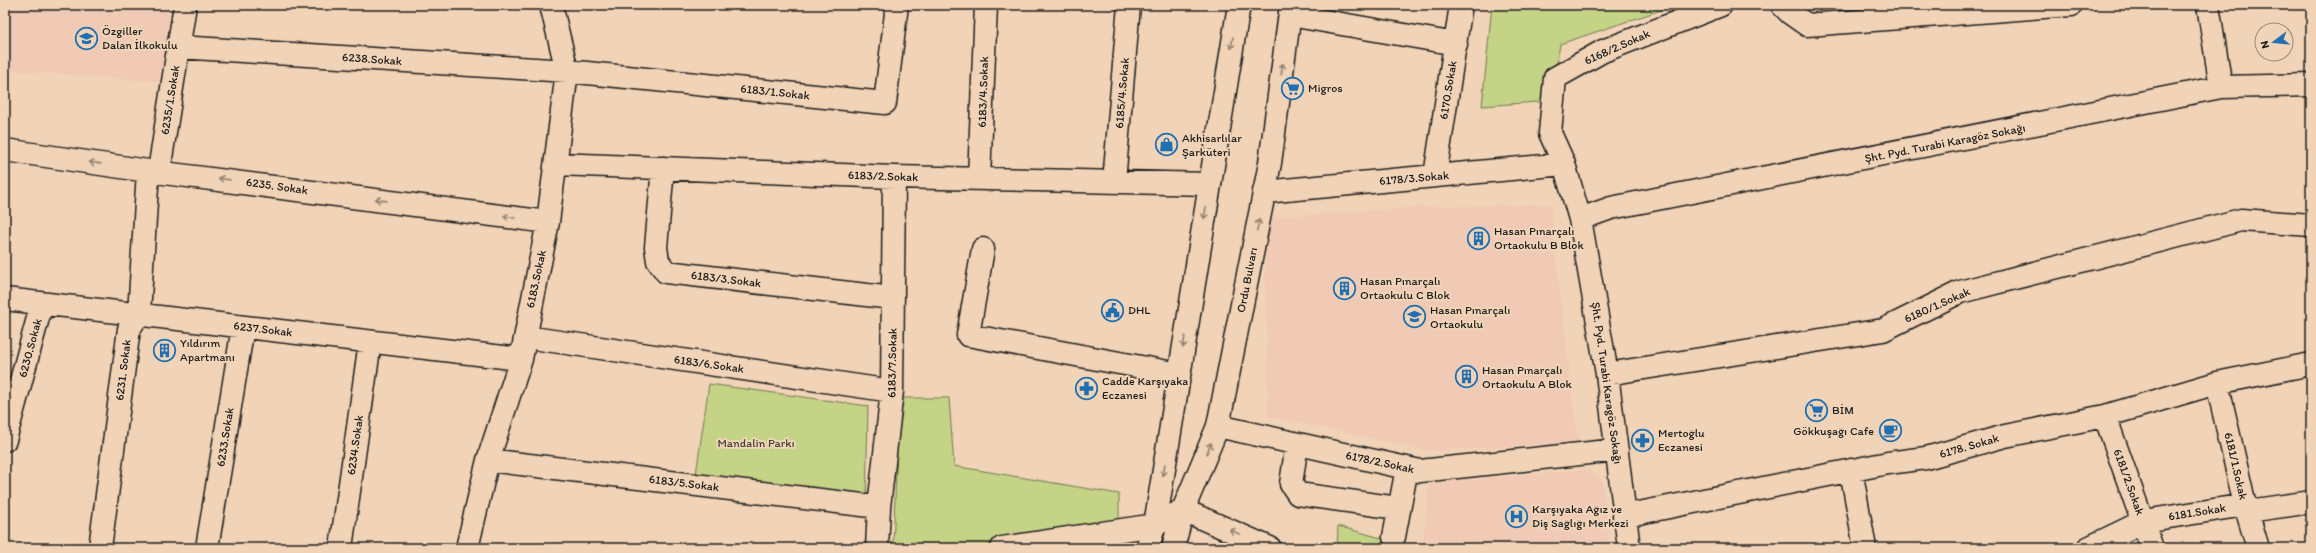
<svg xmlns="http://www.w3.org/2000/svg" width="2316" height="553" viewBox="0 0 2316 553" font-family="Itim,sans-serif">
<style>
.built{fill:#f0cab4}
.green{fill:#c5d387;stroke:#707852}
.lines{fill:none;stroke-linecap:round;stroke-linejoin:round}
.minor-casing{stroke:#1c1c1c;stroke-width:25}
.major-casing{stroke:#1c1c1c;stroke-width:25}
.minor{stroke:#f1d4b7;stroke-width:22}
.major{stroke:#f1d4b7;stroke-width:22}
.oneway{stroke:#918171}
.labels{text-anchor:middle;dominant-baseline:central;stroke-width:4;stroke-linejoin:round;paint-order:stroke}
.poi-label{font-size:12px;fill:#1c1c1c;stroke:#f1d4b7;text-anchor:start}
.street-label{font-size:12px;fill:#1c1c1c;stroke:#f1d4b7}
.park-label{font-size:12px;fill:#3e4131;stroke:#f1d4b7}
</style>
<rect width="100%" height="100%" fill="#f1d4b7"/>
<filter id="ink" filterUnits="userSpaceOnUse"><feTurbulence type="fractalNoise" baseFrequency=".025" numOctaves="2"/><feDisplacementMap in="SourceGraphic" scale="8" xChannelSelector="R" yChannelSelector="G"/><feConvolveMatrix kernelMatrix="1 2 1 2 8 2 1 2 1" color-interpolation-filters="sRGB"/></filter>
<g filter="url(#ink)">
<!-- built -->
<path class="built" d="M5 5H170L163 82 5 70Z
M1550 204 1578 443 1430 451 1268 416 1264 218 1416 207Z
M1589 469 1603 482 1610 548H1422L1429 483Z"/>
<!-- green -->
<path class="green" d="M1492 5H1676L1560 44 1551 101 1482 106Z
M709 384 868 406 866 508 694 488Z
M899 398H949L954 466 1119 494V523L972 548H893Z
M1338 526 1395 542 1397 548H1337Z"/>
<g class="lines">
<defs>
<path id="minor" d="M1782 5 1790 13 1807 25 2071 5
M2208 5 2221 87
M1290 15 1456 44
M178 47 567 71 885 103 897 5
M5 150 148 171 548 222
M557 164 894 177 1210 184
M663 168 656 247 658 261 666 272 893 298
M159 171 185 5
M1435 176 1461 5
M979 179 986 5
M1114 182 1129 5
M1264 192 1564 164
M1580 219 1611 208 2221 87 2311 85
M983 249 968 335 1179 374
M5 299 521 359
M526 337 892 391
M1607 374 1883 330 1960 292 2241 220 2311 225
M2217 383 2245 505 2258 548
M2105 416 2152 548
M1218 426 1420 471 1617 450
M5 440 42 303
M1297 444 1291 484 1298 494 1398 508
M488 460 879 507
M1851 470 1865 548
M1624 516 1888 463 1926 458 2005 436 2105 416 2217 383 2311 364
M1394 537 1407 468
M100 548 129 329 139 314 148 171
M207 548 243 327
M341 548 370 342
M467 548 488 460 521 359 548 222 567 71 551 5
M877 548 879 507 892 391 894 177
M1002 548 1155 525 1183 510 1270 548
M1629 548 1607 374 1580 219 1564 164 1550 133 1555 78 1603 51 1721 5
M2088 548 2144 521 2245 505 2255 510 2311 502"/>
<path id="major" d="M1147 548 1155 525 1239 5
M1173 548 1183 510 1218 426 1270 163 1291 5"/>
</defs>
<!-- minor casing -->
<use href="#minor" class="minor-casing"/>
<!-- major casing -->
<use href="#major" class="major-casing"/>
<!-- minor -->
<use href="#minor" class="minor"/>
<!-- major -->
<use href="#major" class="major"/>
</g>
<!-- one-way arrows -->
<defs><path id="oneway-shaft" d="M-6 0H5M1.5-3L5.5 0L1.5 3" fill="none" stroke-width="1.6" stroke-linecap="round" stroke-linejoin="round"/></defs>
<g class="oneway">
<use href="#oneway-shaft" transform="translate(1232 43) rotate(99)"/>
<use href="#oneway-shaft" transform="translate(1282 69) rotate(-82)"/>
<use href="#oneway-shaft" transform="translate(95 163) rotate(-172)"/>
<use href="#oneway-shaft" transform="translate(224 179) rotate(-172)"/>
<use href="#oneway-shaft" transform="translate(381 200) rotate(-172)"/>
<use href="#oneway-shaft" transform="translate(1205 213) rotate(99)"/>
<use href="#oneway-shaft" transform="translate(509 217) rotate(-172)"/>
<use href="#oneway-shaft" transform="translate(1258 225) rotate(-79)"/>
<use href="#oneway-shaft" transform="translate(1184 342) rotate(99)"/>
<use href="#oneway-shaft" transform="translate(1209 448) rotate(-68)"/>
<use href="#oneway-shaft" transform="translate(1164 470) rotate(99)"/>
<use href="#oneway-shaft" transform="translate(1235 532) rotate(-156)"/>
</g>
</g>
<!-- icons -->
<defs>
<symbol id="school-ring" viewBox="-11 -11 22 22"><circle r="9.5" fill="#f1d4b7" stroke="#1f6fb2" stroke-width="1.5"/><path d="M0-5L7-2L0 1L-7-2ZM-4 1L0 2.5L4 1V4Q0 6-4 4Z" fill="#1f6fb2"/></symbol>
<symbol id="supermarket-ring" viewBox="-11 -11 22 22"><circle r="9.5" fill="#f1d4b7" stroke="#1f6fb2" stroke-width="1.5"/><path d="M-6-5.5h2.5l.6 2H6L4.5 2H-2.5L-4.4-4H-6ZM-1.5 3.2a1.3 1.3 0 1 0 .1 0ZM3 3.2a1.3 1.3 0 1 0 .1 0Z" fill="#1f6fb2"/></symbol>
<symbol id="shop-ring" viewBox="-11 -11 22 22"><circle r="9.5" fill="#f1d4b7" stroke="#1f6fb2" stroke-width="1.5"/><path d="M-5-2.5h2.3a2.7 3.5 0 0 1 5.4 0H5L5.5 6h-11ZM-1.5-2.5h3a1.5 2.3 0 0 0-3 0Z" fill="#1f6fb2"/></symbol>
<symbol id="building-ring" viewBox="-11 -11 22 22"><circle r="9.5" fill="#f1d4b7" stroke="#1f6fb2" stroke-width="1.5"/><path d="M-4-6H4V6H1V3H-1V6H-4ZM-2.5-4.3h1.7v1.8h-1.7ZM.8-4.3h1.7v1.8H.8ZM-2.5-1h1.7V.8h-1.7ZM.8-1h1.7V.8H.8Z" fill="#1f6fb2"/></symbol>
<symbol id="civic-ring" viewBox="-11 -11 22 22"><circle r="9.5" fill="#f1d4b7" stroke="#1f6fb2" stroke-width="1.5"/><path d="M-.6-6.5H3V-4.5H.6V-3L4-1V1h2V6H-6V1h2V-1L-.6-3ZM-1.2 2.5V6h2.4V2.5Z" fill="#1f6fb2"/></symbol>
<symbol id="pharmacy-ring" viewBox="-11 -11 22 22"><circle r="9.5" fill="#f1d4b7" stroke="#1f6fb2" stroke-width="1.5"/><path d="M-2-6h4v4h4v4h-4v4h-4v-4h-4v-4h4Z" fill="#1f6fb2"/></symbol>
<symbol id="cafe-ring" viewBox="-11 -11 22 22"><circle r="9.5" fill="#f1d4b7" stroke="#1f6fb2" stroke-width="1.5"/><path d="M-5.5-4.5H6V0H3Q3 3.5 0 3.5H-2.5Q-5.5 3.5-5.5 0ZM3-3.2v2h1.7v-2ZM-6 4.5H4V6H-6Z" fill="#1f6fb2"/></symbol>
<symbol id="hospital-ring" viewBox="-11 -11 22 22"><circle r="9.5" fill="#f1d4b7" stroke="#1f6fb2" stroke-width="1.5"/><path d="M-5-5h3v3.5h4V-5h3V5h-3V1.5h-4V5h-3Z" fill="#1f6fb2"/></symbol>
</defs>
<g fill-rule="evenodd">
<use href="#school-ring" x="74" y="26" width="25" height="25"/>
<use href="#supermarket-ring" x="1280" y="76" width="25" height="25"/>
<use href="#shop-ring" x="1154" y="132" width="25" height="25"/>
<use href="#building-ring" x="1466" y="226" width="25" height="25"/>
<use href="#building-ring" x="1332" y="276" width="25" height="25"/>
<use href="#civic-ring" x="1100" y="298" width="25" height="25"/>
<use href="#school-ring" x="1402" y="304" width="25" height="25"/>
<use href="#building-ring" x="152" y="338" width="25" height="25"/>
<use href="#building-ring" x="1454" y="364" width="25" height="25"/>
<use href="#pharmacy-ring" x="1074" y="376" width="25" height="25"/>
<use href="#supermarket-ring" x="1804" y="398" width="25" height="25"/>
<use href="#cafe-ring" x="1878" y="418" width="25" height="25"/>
<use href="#pharmacy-ring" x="1630" y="428" width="25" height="25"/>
<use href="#hospital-ring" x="1504" y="504" width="25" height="25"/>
</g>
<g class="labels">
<!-- poi labels -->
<g class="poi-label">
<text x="102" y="31">Özgiller<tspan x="102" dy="14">Dalan İlkokulu</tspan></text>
<text x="1308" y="88">Migros</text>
<text x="1182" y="138">Akhisarlılar<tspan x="1182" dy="14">Şarküteri</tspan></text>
<text x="1494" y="231">Hasan Pınarçalı<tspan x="1494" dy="14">Ortaokulu B Blok</tspan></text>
<text x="1360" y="281">Hasan Pınarçalı<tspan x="1360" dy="14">Ortaokulu C Blok</tspan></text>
<text x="1128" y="310">DHL</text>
<text x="1430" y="310">Hasan Pınarçalı<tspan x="1430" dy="14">Ortaokulu</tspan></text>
<text x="180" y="343">Yıldırım<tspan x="180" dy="14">Apartmanı</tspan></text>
<text x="1482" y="370">Hasan Pınarçalı<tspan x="1482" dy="14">Ortaokulu A Blok</tspan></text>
<text x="1102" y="381">Cadde Karşıyaka<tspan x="1102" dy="14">Eczanesi</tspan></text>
<text x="1832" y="410">BİM</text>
<text x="1874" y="431" text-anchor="end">Gökkuşağı Cafe</text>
<text x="1658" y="433">Mertoğlu<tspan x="1658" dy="14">Eczanesi</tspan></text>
<text x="1532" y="509">Karşıyaka Ağız ve<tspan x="1532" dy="14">Diş Sağlığı Merkezi</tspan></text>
</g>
<!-- street labels -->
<g class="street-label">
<text transform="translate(1617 47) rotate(-24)">6168/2.Sokak</text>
<text transform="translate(372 59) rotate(4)">6238.Sokak</text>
<text transform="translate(1448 90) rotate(-81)">6170.Sokak</text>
<text transform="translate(775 92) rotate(6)">6183/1.Sokak</text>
<text transform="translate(983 92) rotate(-88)">6183/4.Sokak</text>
<text transform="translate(1122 93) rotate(-85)">6185/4.Sokak</text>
<text transform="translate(170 100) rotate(-81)">6235/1.Sokak</text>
<text transform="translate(1945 143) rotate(-11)">Şht. Pyd. Turabi Karagöz Sokağı</text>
<text transform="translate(883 176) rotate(2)">6183/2.Sokak</text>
<text transform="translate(1414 178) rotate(-5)">6178/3.Sokak</text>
<text transform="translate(277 186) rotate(8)">6235. Sokak</text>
<text transform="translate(536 279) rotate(-78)">6183.Sokak</text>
<text transform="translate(726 279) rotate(7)">6183/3.Sokak</text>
<text transform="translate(1247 280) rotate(-79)">Ordu Bulvarı</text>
<text transform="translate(1937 305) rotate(-24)">6180/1.Sokak</text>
<text transform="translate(263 329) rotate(7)">6237.Sokak</text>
<text transform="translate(30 348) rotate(-75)">6230.Sokak</text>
<text transform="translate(892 363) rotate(-89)">6183/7.Sokak</text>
<text transform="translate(709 364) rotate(8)">6183/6.Sokak</text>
<text transform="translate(123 370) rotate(-83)">6231. Sokak</text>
<text transform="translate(1607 383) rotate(82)">Şht. Pyd. Turabi Karagöz Sokağı</text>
<text transform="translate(225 437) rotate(-81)">6233.Sokak</text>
<text transform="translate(355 445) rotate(-82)">6234.Sokak</text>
<text transform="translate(1969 446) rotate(-16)">6178. Sokak</text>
<text transform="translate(1380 462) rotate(12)">6178/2.Sokak</text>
<text transform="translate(2236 466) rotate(77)">6181/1.Sokak</text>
<text transform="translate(2129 482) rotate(70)">6181/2.Sokak</text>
<text transform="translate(684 483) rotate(7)">6183/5.Sokak</text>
<text transform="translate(2197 512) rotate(-9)">6181.Sokak</text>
</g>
<!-- park labels -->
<g class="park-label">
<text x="756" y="443">Mandalin Parkı</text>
</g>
</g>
<!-- margin -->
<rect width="2316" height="553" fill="none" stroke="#f1d4b7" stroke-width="20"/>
<rect x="10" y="10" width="2296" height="533" fill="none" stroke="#1c1c1c" stroke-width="1.5" filter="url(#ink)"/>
<!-- north arrow -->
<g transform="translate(2274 42) rotate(254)"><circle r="19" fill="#f1d4b7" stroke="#9c8a79"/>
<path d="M0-3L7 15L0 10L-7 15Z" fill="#1f6fb2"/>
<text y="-6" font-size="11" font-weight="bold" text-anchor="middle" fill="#1c1c1c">N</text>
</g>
</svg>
